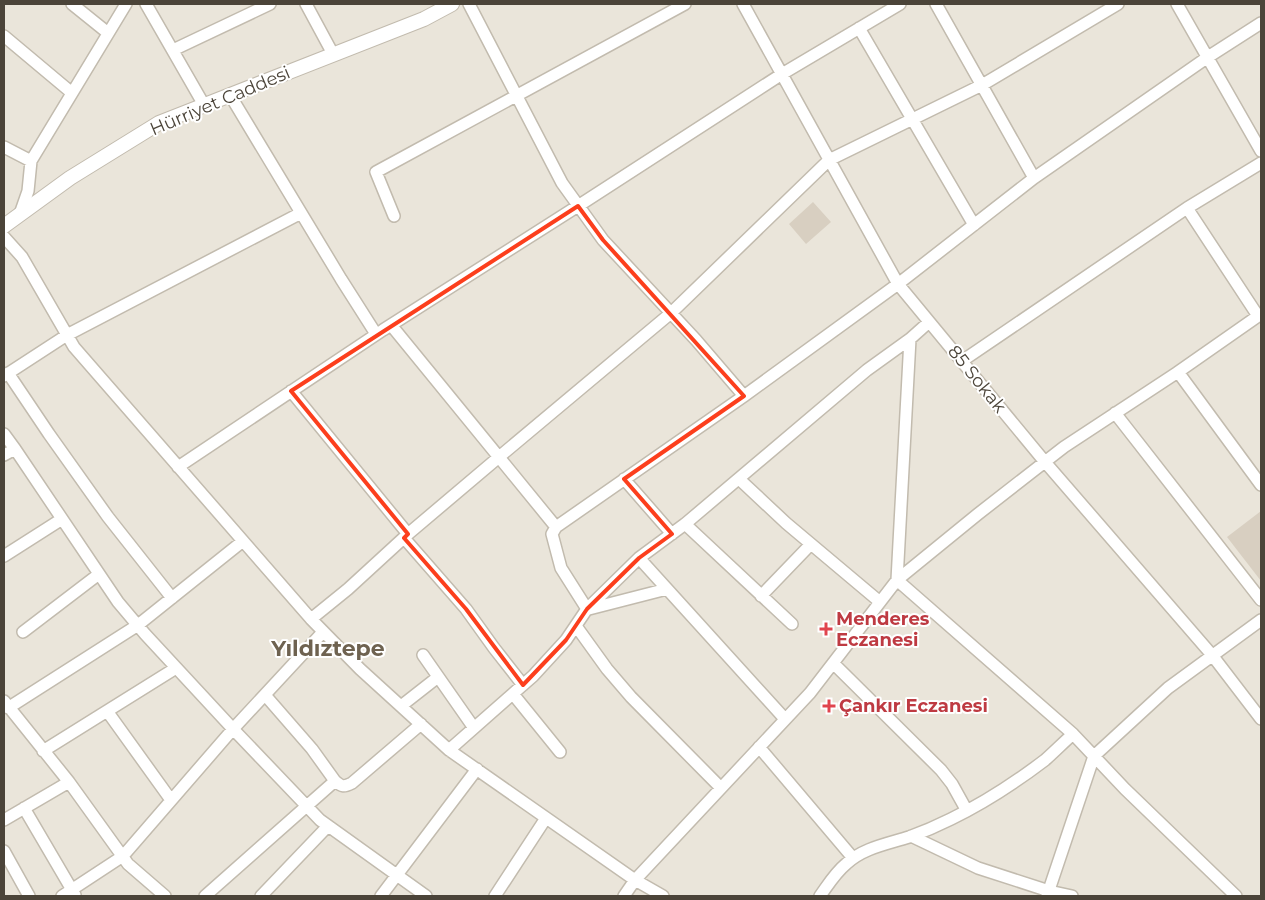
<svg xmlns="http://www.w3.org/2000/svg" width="1265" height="900" viewBox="0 0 1265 900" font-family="Montserrat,sans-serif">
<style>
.residential{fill:#eae5da}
.building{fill:#d8cfc1}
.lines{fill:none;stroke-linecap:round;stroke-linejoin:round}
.minor-casing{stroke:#c2bbae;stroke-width:14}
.tertiary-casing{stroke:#c2bbae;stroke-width:16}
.minor{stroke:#fff;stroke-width:11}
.tertiary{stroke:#fff;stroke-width:14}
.marked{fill:none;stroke:#fc3f1d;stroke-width:4;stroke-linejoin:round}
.health-dot{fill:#e0444e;stroke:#fff;stroke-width:2}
.labels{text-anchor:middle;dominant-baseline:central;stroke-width:4;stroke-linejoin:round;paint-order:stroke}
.street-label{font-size:18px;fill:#4b4439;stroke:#fff}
.health-label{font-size:18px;font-weight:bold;fill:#be3a42;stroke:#fff;text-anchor:start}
.district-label{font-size:22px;font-weight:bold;fill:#6e6250;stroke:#fff}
</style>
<rect width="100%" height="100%" fill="#f6f3ec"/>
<!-- residential -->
<path class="residential" d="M4 4H1261V896H4Z"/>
<!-- building -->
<path class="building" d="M813 202 831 222 806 244 789 224Z
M1261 511V581L1227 537Z"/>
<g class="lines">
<defs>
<path id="minor" d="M72 4 108 33
M146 4 204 105
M306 4 333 54
M469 4 562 183 603 240 696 340 744 396
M743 4 898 284 1045 462 1212 655 1261 719
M936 4 1034 178
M1177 4 1261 151
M859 28 974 225
M4 36 72 93
M173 50 270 4
M230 95 341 279 376 334
M4 147 31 161
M1187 208 1258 316
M20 214 28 191 31 161 126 4
M394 216 376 172 685 4
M4 237 22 257 74 347 311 619 360 669 449 750 635 880 663 896
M929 322 910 339 897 580 1073 734 1125 789 1236 896
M391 325 556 527
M962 361 1187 208 1261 163
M1178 372 1261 485
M8 373 49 434 108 517 172 598
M4 376 67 335 301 213
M291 391 408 534
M1115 413 1261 600
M4 434 15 449 118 602 145 634 233 729 320 820 426 896
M4 455 15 449
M178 467 383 330 578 206 782 74 900 4
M624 479 672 534
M739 479 786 523 880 602
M685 524 792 624
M404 538 466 609 494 648 523 685
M4 556 62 519
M639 558 785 719
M761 596 811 544
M587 609 639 558 685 524 867 370 910 339
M589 609 667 589
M311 619 348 589 408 534 499 457 671 313 829 160 982 85 1118 4
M576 626 607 669 631 697 721 788
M23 632 99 574
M423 655 474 728
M833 663 941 770 952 784 967 811
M513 694 560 752
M265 695 312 749 335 781
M4 701 69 782 128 864 165 896
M401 706 438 677
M8 708 138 625 243 541
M107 711 171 800
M759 747 853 858
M449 750 533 676 566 640 587 609 561 568 552 534 556 527 744 396 898 284 1034 178 1208 57 1261 23
M43 751 176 668
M24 808 75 895
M4 820 69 782
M911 836 978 868 1049 891 1072 896
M4 851 29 896
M62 896 123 856 233 729 323 632
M205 896 335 781C342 787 344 787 352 783L421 724
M261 896 328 826
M381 896 477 769
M495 896 546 818
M624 896 635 880 810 693 897 580 978 514 1064 447 1178 372 1261 314
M820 896C828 885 835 873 846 864 863 848 887 844 909 837 923 832 937 826 951 819 984 803 1016 782 1045 760 1054 752 1064 742 1073 734
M1047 896 1094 756 1168 688 1261 620"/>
<path id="tertiary" d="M4 226 70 178 159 123 424 19 452 4"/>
</defs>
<!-- minor casing -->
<use href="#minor" class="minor-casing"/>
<!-- tertiary casing -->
<use href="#tertiary" class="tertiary-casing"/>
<!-- minor -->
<use href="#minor" class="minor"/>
<!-- tertiary -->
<use href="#tertiary" class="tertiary"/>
</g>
<!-- marked area -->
<path class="marked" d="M578 206 603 240 744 396 624 479 672 534 639 558 587 609 566 640 523 685 466 609 404 538 408 534 291 391Z"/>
<!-- markers -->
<g class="health-dot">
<path d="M823.5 621.5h5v5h5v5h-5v5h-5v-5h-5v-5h5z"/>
<path d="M826.5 698.5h5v5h5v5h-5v5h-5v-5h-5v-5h5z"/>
</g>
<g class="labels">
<!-- street labels -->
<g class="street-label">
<text transform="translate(220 101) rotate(-23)">Hürriyet Caddesi</text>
<text transform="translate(977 379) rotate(51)">85 Sokak</text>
</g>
<!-- health labels -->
<g class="health-label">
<text x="836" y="619">Menderes<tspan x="836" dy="21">Eczanesi</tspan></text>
<text x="839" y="706">Çankır Eczanesi</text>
</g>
<!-- district labels -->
<g class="district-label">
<text x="328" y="648">Yıldıztepe</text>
</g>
</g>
<!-- border -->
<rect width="1265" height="900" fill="none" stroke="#4b4439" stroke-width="10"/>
</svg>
